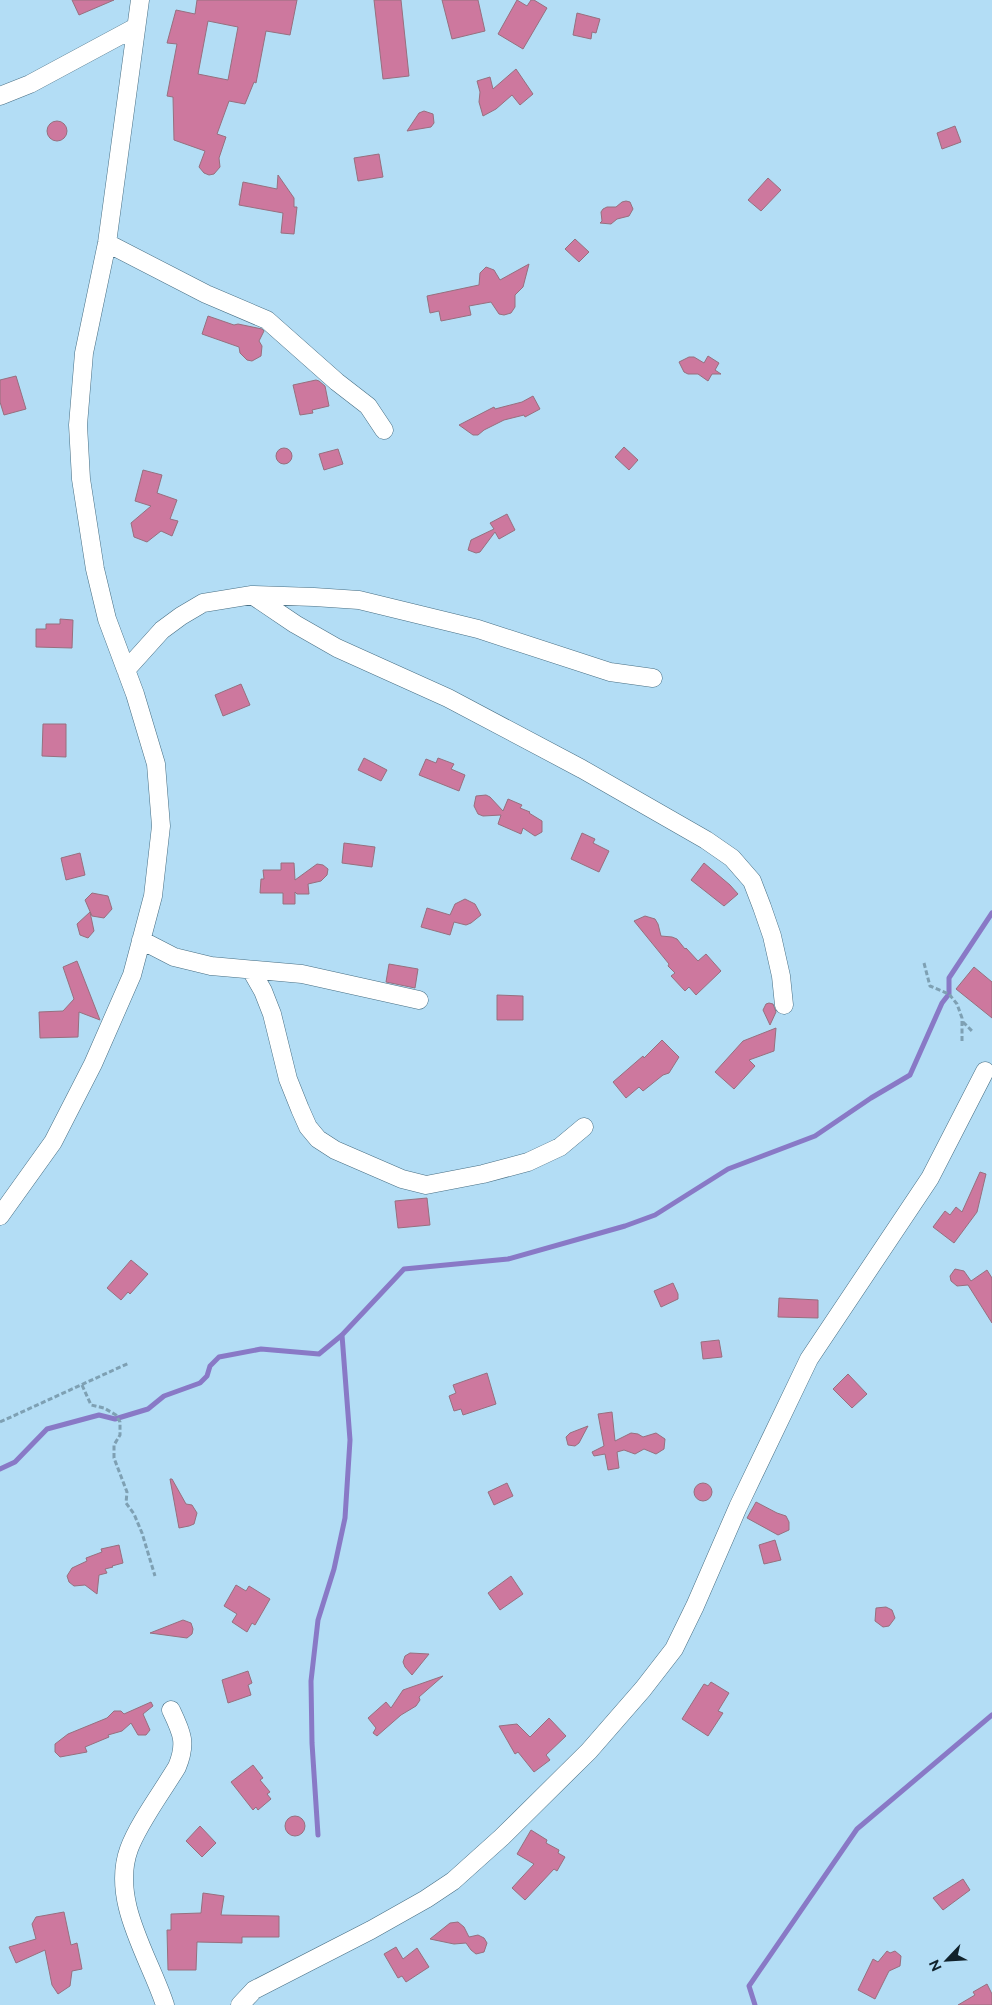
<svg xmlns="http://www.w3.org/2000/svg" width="992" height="2005" viewBox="0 0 992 2005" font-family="Raleway,sans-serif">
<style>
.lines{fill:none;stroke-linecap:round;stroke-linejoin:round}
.stream{stroke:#8979c6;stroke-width:5}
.building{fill:#cd789e;stroke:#976f7f;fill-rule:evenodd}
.minor-casing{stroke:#476e83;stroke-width:19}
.path{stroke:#7ea0b3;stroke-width:3;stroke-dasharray:5 2.5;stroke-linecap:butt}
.minor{stroke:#fff;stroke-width:18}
</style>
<rect width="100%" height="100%" fill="#b3ddf5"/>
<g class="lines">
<!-- stream -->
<path class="stream" d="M0 1469 15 1462 47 1429 99 1415 115 1419 148 1409 164 1396 200 1383 207 1376 210 1366 219 1357 261 1349 319 1354 342 1335 404 1269 508 1259 625 1226 655 1215 728 1169 815 1136 871 1098 910 1075 942 1003 949 994V978L992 913
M318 1835 312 1743 311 1681 318 1620 334 1569 345 1518 350 1440 342 1335
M755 2005 749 1986 857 1829 992 1715"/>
</g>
<!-- building -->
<path class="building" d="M72 0H114L79 15Z
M197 0H297L290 35 266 31 256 83 254 82 245 104 229 101 217 134 226 137 219 158 220 167 214 174 209 175 204 173 199 167 205 151 174 140 173 97 167 96 177 44 167 43 176 10 195 14ZM208 21 238 27 228 80 198 74Z
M374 0H401L409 76 383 79Z
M442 0H478L485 31 452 39Z
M517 0 527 6 531 0H534L547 8 523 49 498 34Z
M577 13 600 19 596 33 592 32 591 39 573 35Z
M516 69 533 94 520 105 512 95 496 109 483 116 479 102 480 92 477 81 490 77 493 89Z
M424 111 433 114 434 123 431 127 407 131 419 113Z
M47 131a10 10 0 1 1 20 0a10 10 0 1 1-20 0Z
M955 126 961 142 942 149 937 133Z
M379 154 383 177 358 181 354 158Z
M278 175 294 198V207H297L294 234 281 233 283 213 239 205 243 182 277 189Z
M768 178 781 190 761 211 748 200Z
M626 201 630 202 633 209 629 216 617 219 611 224 600 223 602 221 601 212 603 209 607 207H616L622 202Z
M575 239 589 252 579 262 565 249Z
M529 264 523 287 515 295V307L511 313 504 315 499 314 491 302 469 306 471 315 441 321 439 311 430 313 427 296 479 285 480 273 486 267 494 270 500 280Z
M208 316 234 325 238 324 262 329 264 331 259 341 262 346 261 356 252 361 247 360 240 353 239 347 202 334Z
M708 356 719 363 715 370 721 374H712L708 381 698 374H688L684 372 679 362 689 357H694L704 363Z
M16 376 26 409 4 415 0 402V380Z
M316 380 319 381 325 386 329 406 312 410 313 413 300 415 293 385Z
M533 396 540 409 525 417 524 415 504 420 484 430 478 435H473L459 425 494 407 495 409 522 402Z
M624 447 638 460 629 470 615 457Z
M276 456a8 8 0 1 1 16 0a8 8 0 1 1-16 0Z
M338 449 343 464 324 470 319 454Z
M143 470 162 475 157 493 177 500 170 519 178 521 172 536 161 531 147 542 134 537 131 523 151 506 135 501Z
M507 514 515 530 499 539 495 532 480 552 476 553 468 550 471 540 494 529 490 523Z
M60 619 73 620 72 648 36 647V629H46V624H60Z
M241 684 250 705 223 716 215 695Z
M43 724H66V757L42 756Z
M364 758 387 770 381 781 358 770Z
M438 758 454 764 451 769 465 775 459 791 419 775 426 759 436 763Z
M486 795 490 797 503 811 508 799 522 805 520 808 530 812 529 813 542 821V832L535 836 523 828 521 834 498 824 501 815 483 816 478 814 474 806 476 796Z
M582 833 595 839 593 843 609 851 599 872 571 859Z
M344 843 375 847 372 867 342 863Z
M80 853 85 875 66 880 61 858Z
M281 863H294L295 880 317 864 323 865 328 869 327 875 321 881 308 884 309 894H297L295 892V904H283V893H260L261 879H264L263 870H281Z
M704 863 730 885 738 894 724 906 691 880Z
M92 893 108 896 112 909 104 918 92 916 85 900Z
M465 899 475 904 481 915 471 923 466 925 454 922 450 935 421 927 427 908 450 915 455 904Z
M90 912 94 931 88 938 80 935 77 924Z
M645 916 655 919 658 924 661 936 672 937 677 939 685 949 686 948 698 961 706 954 721 971 696 995 689 987 685 991 671 976 675 973 668 966 669 964 634 921Z
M77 961 100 1020 79 1012 78 1037 40 1038 39 1012 63 1011 74 999 63 967Z
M389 964 418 969 415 988 386 982Z
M974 967 992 982V1018L956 989Z
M497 995 523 996V1020H497Z
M769 1003 773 1004 776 1012 770 1025 763 1010 766 1004Z
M776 1028 774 1051 749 1060 755 1066 734 1089 715 1072 743 1041Z
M662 1040 679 1057 669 1073 663 1075 643 1091 639 1087 626 1098 613 1082 643 1056 644 1058Z
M980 1172 986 1174 977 1212 954 1243 933 1227 945 1211 950 1215 956 1207 962 1212Z
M427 1198 430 1225 398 1228 395 1201Z
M131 1260 148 1274 130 1294 128 1292 121 1300 107 1288Z
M955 1269 964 1271 971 1281 987 1270 992 1278V1323L968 1285 957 1286 951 1281 950 1276Z
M673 1283 678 1294V1299L661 1307 654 1291Z
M779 1298 818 1300V1318L778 1317Z
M719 1340 722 1357 703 1359 701 1342Z
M487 1373 496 1404 463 1415 461 1409 454 1411 449 1396 456 1393 453 1385Z
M848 1374 867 1394 852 1408 833 1389Z
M612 1412 615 1441 631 1433 638 1434 643 1437 656 1433 665 1439 664 1449 656 1454 644 1449 635 1454 624 1450 617 1452 619 1468 608 1470 605 1454 594 1456 592 1452 604 1446 598 1414Z
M588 1426 579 1443 575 1446 568 1445 566 1437 570 1433Z
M170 1479H172L186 1504 192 1505 197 1513 194 1524 189 1526 179 1528Z
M507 1483 513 1496 494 1505 488 1492Z
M694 1492a9 9 0 1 1 18 0a9 9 0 1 1-18 0Z
M756 1502 777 1513 786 1516 789 1522V1530L778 1535 747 1518Z
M775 1540 781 1560 764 1564 759 1545Z
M119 1545 123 1563 112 1566 113 1567 105 1569 107 1573 99 1575 97 1594 85 1585 74 1586 69 1582 67 1576 72 1568 87 1561 86 1558 102 1552 101 1549Z
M511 1576 523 1594 500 1610 488 1593Z
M236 1585 246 1591 249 1586 270 1599 255 1625 252 1623 247 1632 232 1622 237 1614 224 1606Z
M886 1607 892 1610 895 1618 889 1626 883 1627 875 1621 876 1608Z
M183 1620 191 1623 193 1629 192 1634 187 1638 150 1633Z
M410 1653 429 1654 412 1675 405 1667 403 1662 405 1656Z
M248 1671 252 1683 248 1685 251 1695 228 1703 222 1680Z
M443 1676 419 1697 420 1700 416 1706 401 1715 377 1736 373 1733 376 1728 368 1718 386 1702 391 1708 403 1690Z
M711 1682 729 1693 718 1711 723 1713 708 1736 682 1719 704 1684 708 1686Z
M151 1702 153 1706 143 1714 150 1730 146 1735H138L131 1723 122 1731 108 1735 109 1737 85 1747 87 1752 60 1757 55 1752V1744L68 1734 107 1718 114 1711H121L124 1714Z
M549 1718 566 1736 546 1755 550 1760 534 1772 518 1752 515 1754 499 1726 517 1724 530 1737Z
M253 1765 263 1778 260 1780 270 1792 267 1794 271 1799 258 1810 256 1807 253 1810 231 1782Z
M285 1826a10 10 0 1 1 20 0a10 10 0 1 1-20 0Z
M200 1826 216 1843 202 1857 186 1841Z
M531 1830 547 1840 546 1843 559 1850 558 1853 565 1857 557 1871 554 1869 525 1900 512 1888 534 1864 517 1854Z
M963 1879 970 1890 943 1910 933 1898Z
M203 1893 224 1896 221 1915 279 1916V1937H242V1943L197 1942 196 1970H168L167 1930H171V1914L201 1913Z
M64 1912 71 1945 77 1943 82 1969 72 1971 70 1986 58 1994 52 1985 45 1950 16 1963 9 1947 36 1939 32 1924 36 1917Z
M458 1922 464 1927 469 1937 478 1935 484 1938 487 1943 484 1952 476 1954 471 1950 466 1943 454 1944 430 1939 450 1923Z
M396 1947 403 1959 417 1948 429 1967 406 1982 402 1976 398 1978 384 1954Z
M887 1951 890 1953 895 1951 901 1956 900 1966 889 1971 875 1999 858 1990 873 1959 878 1962Z
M987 1984 992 1994V2005H958L975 1995 973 1992Z"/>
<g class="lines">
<defs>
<path id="minor" d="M0 96 30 84 136 27
M107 243 206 294 267 320 337 382 368 406 384 430
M252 595 295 624 337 648 448 698 582 769 706 840 732 858 752 881 762 907 772 936 781 976 784 1005
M126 670 162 630 181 616 203 603 252 595 314 597 359 600 478 629 610 672 653 678
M141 940 174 957 211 966 302 974 419 1000
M251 970 263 991 272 1014 288 1079 300 1109 308 1127 318 1139 335 1150 402 1179 426 1185 483 1174 528 1162 560 1147 584 1127
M0 1216 53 1142 93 1064 132 975 153 896 161 826 156 764 135 694 107 619 95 569 81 479 78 425 84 353 107 243 140 0
M165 2005C150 1958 110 1901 129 1849 138 1824 162 1792 177 1767 187 1743 182 1733 171 1710
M240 2005 254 1990 371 1930 426 1899 453 1881 502 1837 589 1751 643 1689 674 1649 695 1606 738 1507 809 1359 930 1178 985 1071"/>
</defs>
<!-- minor casing -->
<use href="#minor" class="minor-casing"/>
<!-- path -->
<path class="path" d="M924 963 930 986 949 994 957 1004 962 1018V1041
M963 1022 972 1031
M82 1385 91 1405 104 1408 116 1415 120 1422V1435L114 1445V1458L127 1492 126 1503 134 1514 142 1533 155 1576
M0 1422 129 1363"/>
<!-- minor -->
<use href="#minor" class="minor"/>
</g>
<!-- north arrow -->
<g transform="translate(947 1960) rotate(245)" stroke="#b3ddf5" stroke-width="4" paint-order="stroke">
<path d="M0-4L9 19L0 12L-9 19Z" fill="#11212a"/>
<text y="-8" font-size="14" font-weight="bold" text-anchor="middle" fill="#11212a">N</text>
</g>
</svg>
